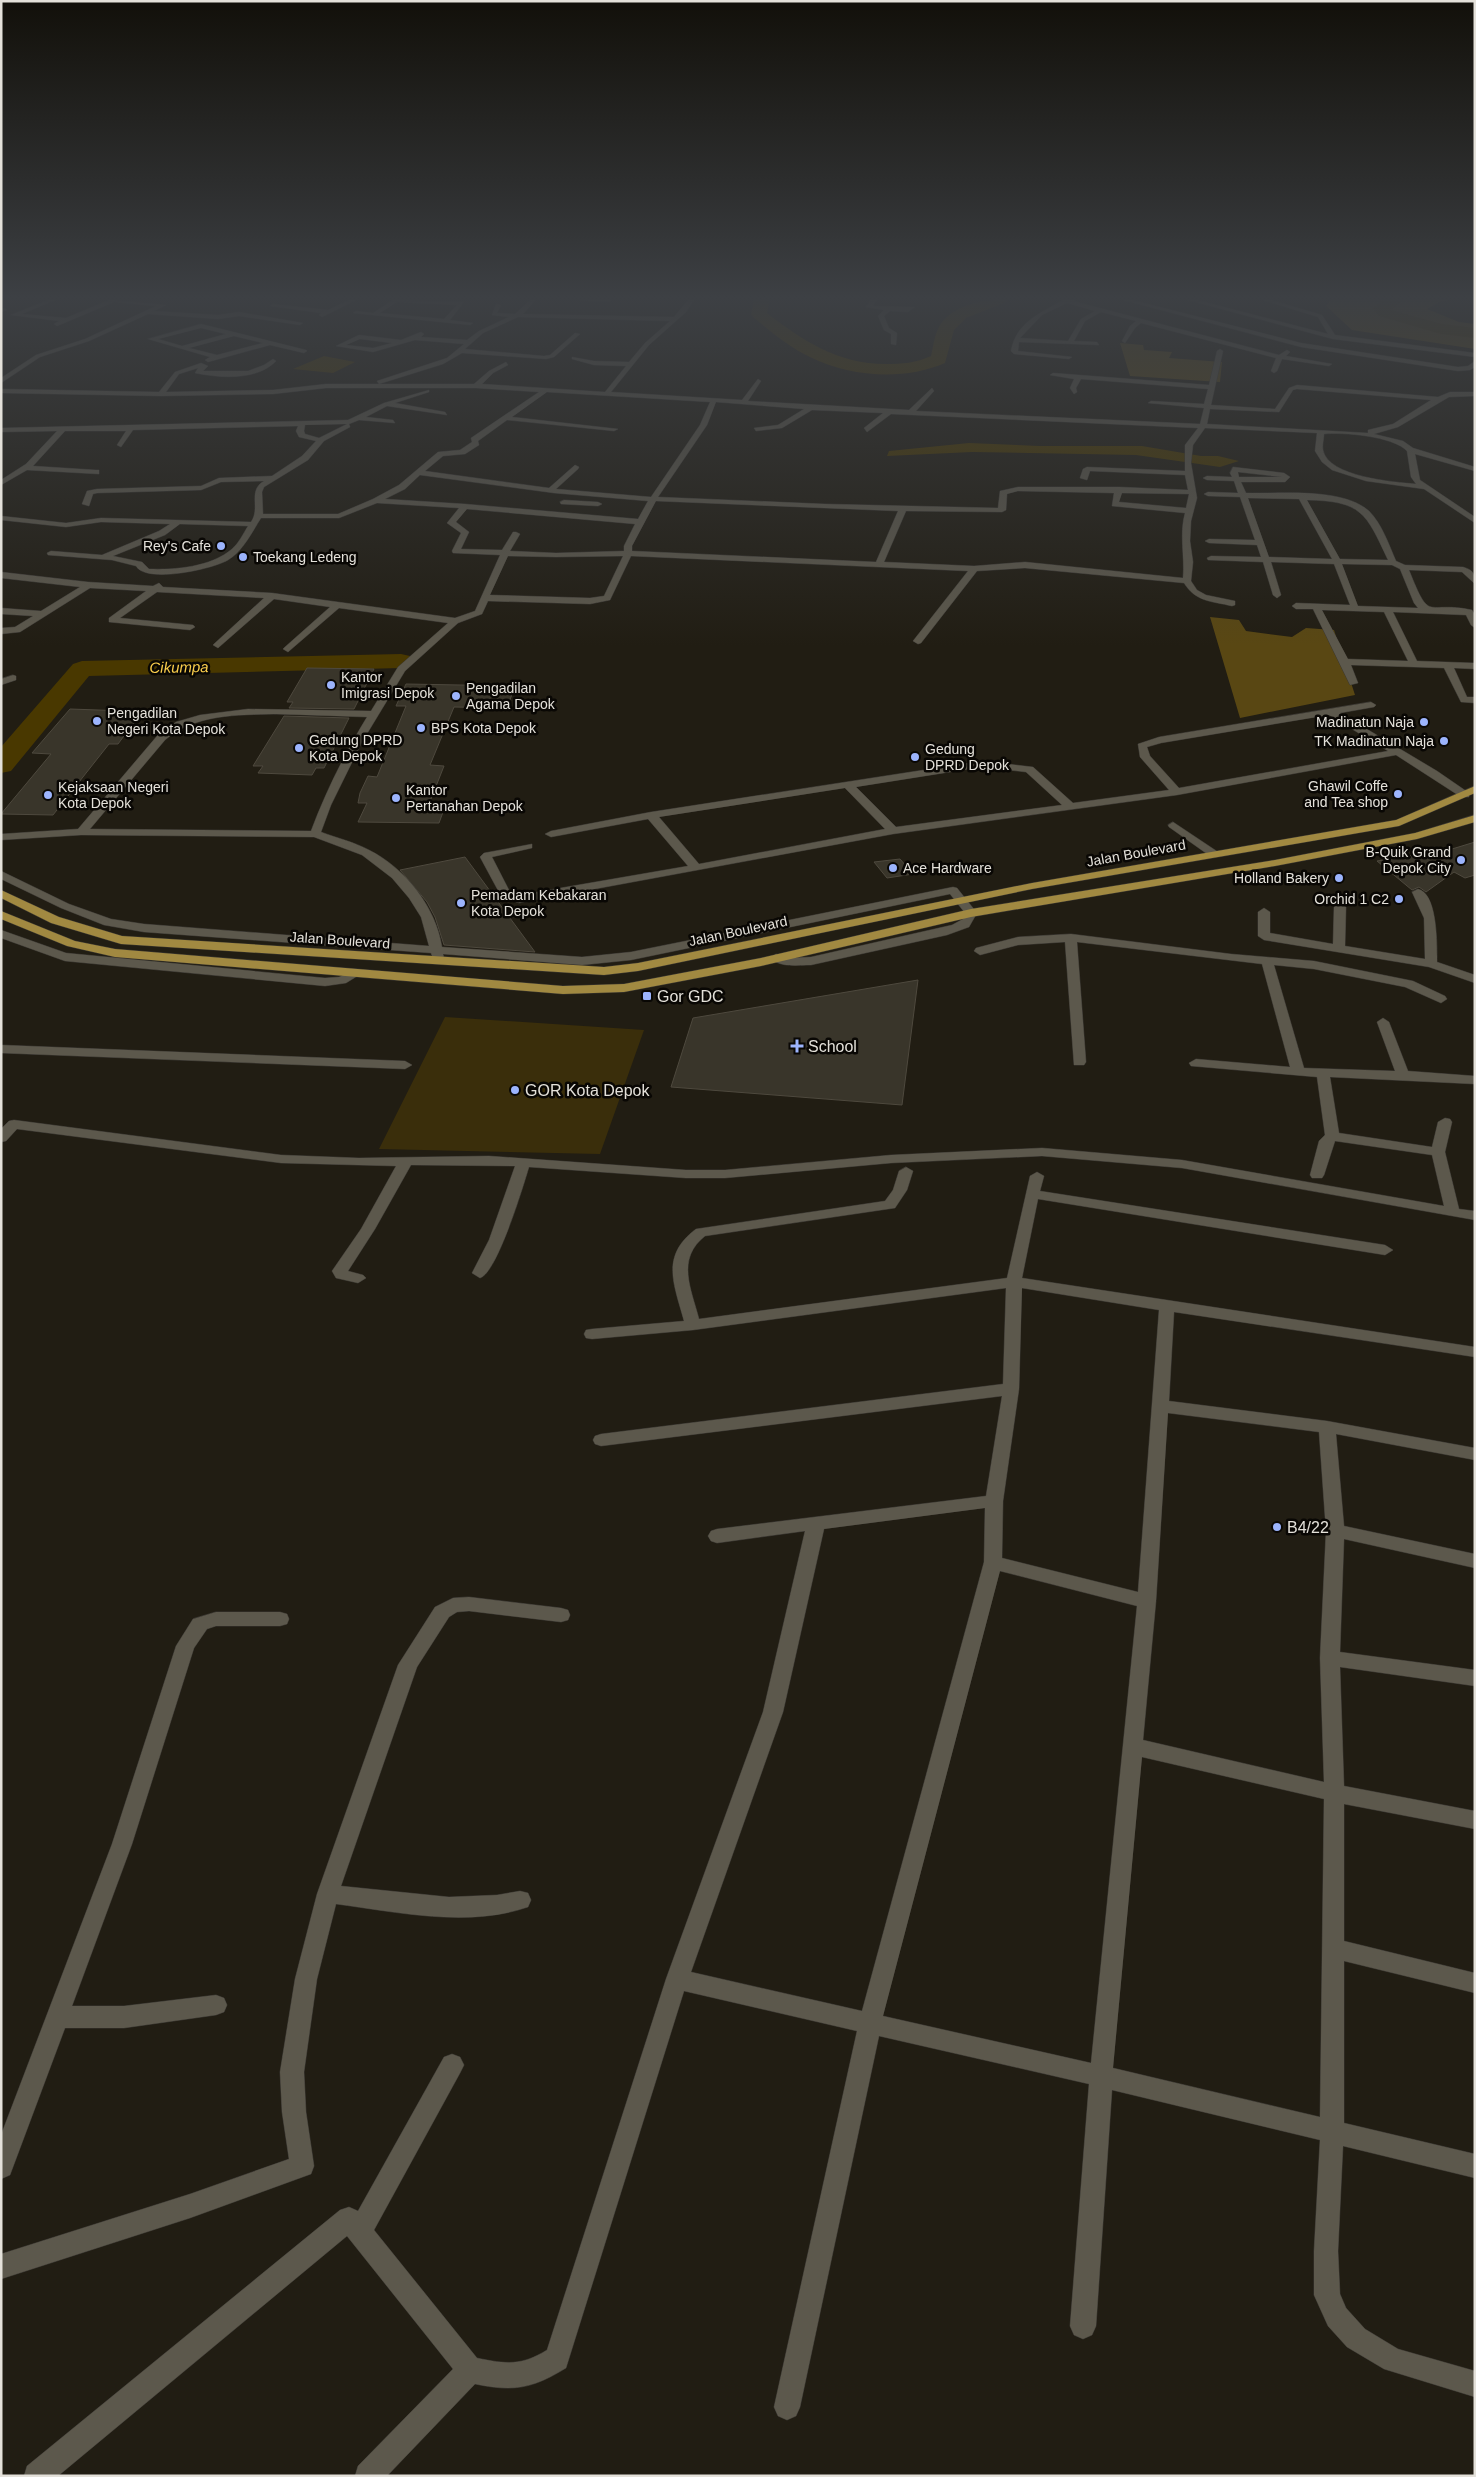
<svg xmlns="http://www.w3.org/2000/svg" width="1476" height="2477" viewBox="0 0 1476 2477" font-family="Arial,sans-serif">
<style>
.green{fill:#3a2e0b}
.forest{fill:#594713}
.water{fill:#493800}
.lines{fill:none;stroke-linecap:round;stroke-linejoin:round}
.river{fill:#493800;fill-rule:evenodd}
.building{fill:#39352a;stroke:#4e493e}
.minor-casing{stroke:#3a3732;stroke-width:1}
.major-casing{stroke:#3a3732;stroke-width:1}
.minor{fill:#5c584c;fill-rule:evenodd}
.major{fill:#a18941;fill-rule:evenodd}
.poi-dot{fill:#9cb4fd;stroke:#090704;stroke-width:2}
.labels{text-anchor:middle;dominant-baseline:central;stroke-width:5;stroke-linejoin:round;paint-order:stroke}
.far-poi-label{font-size:14px;fill:#e4e1da;stroke:#090704;text-anchor:start}
.far-street-label{font-size:14px;fill:#e4e1da;stroke:#090704}
.far-water-label{font-size:15px;font-style:italic;fill:#f9cd4c;stroke:#090704}
.poi-label{font-size:16px;fill:#e4e1da;stroke:#090704;text-anchor:start}
</style>
<rect width="100%" height="100%" fill="#211d13"/>
<!-- green -->
<path class="green" d="M445 1017 644 1030 600 1154 379 1149Z"/>
<!-- forest -->
<path class="forest" d="M1331 300H1452L1441 301 1427 309 1459 322 1475 324V349L1352 330 1326 306Z
M1120 343 1143 345 1144 350 1172 352 1169 358 1222 362 1220 382 1130 376Z
M1210 617 1239 620 1246 631 1292 637 1306 628 1334 630 1355 695 1240 718Z"/>
<!-- water -->
<path class="water" d="M324 356 355 362 333 373 293 369Z
M969 443 1040 446H1142L1201 456H1218L1239 461 1220 467 1136 455 972 452 887 456 889 451Z"/>
<g class="lines">
<!-- river -->
<path class="river" d="M754 300H770L767 313C803 341 838 364 886 364 902 364 916 363 931 356 933 348 934 337 938 329 948 306 985 298 1007 300L1004 303 966 318 954 330 945 363C904 381 850 377 810 357 789 347 771 332 753 317L751 314Z
M1384 300H1403L1391 310 1442 324 1475 328V338L1441 334 1379 316 1373 308Z
M401 654 410 656 413 661 410 666 401 668 89 676 11 771 1 773V747L73 664 82 661Z"/>
</g>
<!-- building -->
<path class="building" d="M307 668 374 669 354 709 289 708 293 702H287Z
M406 684 515 686 507 708 454 707 430 765 444 766 429 804H446L439 823 358 822 367 803H358L360 793 368 776 377 777 406 706H396Z
M70 709 127 711 123 716 138 717 118 744H109L53 815 1 814 51 754 32 753Z
M284 716 349 718 324 768H316L312 775 258 773 263 766H253Z
M1475 842V875L1465 878 1454 872 1426 892 1419 887 1412 890 1377 861 1426 853 1429 856Z
M465 857 535 952 444 945 435 917 427 902 400 870Z
M900 859 913 874 887 878 874 862Z
M918 980 902 1105 671 1087 693 1018Z"/>
<g class="lines">
<defs>
<path id="minor" d="M48 300H55L22 314 66 318 109 300 166 305 154 311 218 315 239 312 303 323 300 325 239 316 218 319 148 314 89 341 40 357 1 383V378L36 355 85 339 156 306 114 302 57 326 54 324 59 321 11 315Z
M349 300H356L322 317 319 315 321 313 270 306 273 304 328 310Z
M393 300 464 302 450 320 473 323 470 325 353 313 356 311 373 313ZM397 302 457 305 444 319 380 313Z
M530 300H536L523 314 674 317 688 300H694L686 312 649 345 611 392 742 400 758 379 761 381 748 401 909 410 932 388 934 391 916 411 1200 424 1204 408 1148 403 1151 401 1204 404 1208 389 1081 379 1076 388 1077 392 1074 394 1070 388 1074 379 1050 375 1053 373 1209 385 1217 351 1220 349 1223 351 1211 405 1275 409 1289 388 1297 385 1438 397 1450 392H1475V396L1449 397 1398 427 1374 434 1403 441 1413 448 1475 467V471L1415 454 1420 480 1475 517V523L1424 489 1366 481 1332 470 1322 462 1315 451 1317 433 1205 428 1193 445 1191 463 1197 498 1191 521 1190 541 1193 562 1191 581 1197 590 1206 595 1235 601V605L1232 606C1211 601 1196 602 1184 583L1025 568 977 571 921 643 918 644 913 641 968 571 631 556 610 600 590 604 488 601 482 614 458 623 405 671 362 742 331 805 321 832C337 838 354 842 369 850 405 868 436 907 442 947L582 957 631 952 953 887 957 888 977 913 969 927 947 935 811 965C798 965 780 968 770 958L776 954 790 958 811 957 952 925 963 919 965 913 950 894 631 960 582 965 443 954 444 958 438 962 434 961 431 953 144 932 104 925 61 908 1 879V871L69 904 111 919 144 924 429 946 421 917 409 898 392 878 362 855 314 837 81 835 1 840V834L78 829 157 736 176 722 200 715 248 709 371 711 398 667 448 623 339 608 288 652 283 649 285 647 330 607 274 599 218 648 213 645 215 643 264 598 157 592 120 618 193 625 195 627 190 630 109 622V618L146 591 90 588 20 632 1 634V628L15 627 33 616 1 614V608L41 611 80 587 1 578V572L88 582 153 586 159 583 163 587 272 593 455 618 475 611 500 555 453 553 452 551 461 533 447 523 459 508 377 503 339 518H261C252 532 243 551 228 560 213 569 146 584 136 566L112 560 48 555 47 553 51 551 102 555 159 531 170 524 101 522 66 527 1 520V516L66 523 101 518 251 522C261 508 247 491 264 481L221 482 201 490 97 493 93 494 89 506 82 504 87 491 97 489 201 486 219 478 272 476 302 456 316 441 299 437 296 431 298 426 133 430 121 447 117 445 126 431H65L33 466 96 470H99V474L27 470 1 485V480L26 464 57 431 1 432V428L348 420 384 403 429 390V392L395 403 445 412 447 415 387 406 366 417 393 420 395 423 359 420 349 424 350 427 324 441 308 460 264 487 262 492 263 514H338L373 499 399 485 438 452 460 450 472 442 471 438 539 392 476 388H326L273 394 161 396 1 393V389L159 392 175 372 201 363 208 366 203 371H248L264 365 273 359 276 361C257 381 220 378 195 373L198 368 179 374 166 392 273 390 326 384H474L489 371 506 362 508 365 493 373 482 384 605 392 626 366 594 365 572 359V357L594 361 629 362 645 343 670 321 518 317 483 333 465 349 544 356 550 355 575 333 580 334 554 357 546 359 462 353 443 364 379 384 377 381 447 358 464 344 415 340 373 352 336 346 359 335 401 340 421 332 424 334 421 337 467 340 479 331 509 317 492 315 496 304 501 305 497 313 515 314ZM360 339 392 343 373 348 346 345ZM1297 389 1431 400 1393 424 1368 430V433L1207 424 1210 409 1279 412 1293 390ZM547 392 710 402 700 425 651 497 556 489 578 469 579 467 575 465 549 488 425 471 443 456 465 454 479 445 478 441 507 420 614 431 618 429 512 417ZM716 402 804 409 778 425 754 428 756 431 782 428 812 410 883 413 864 428 867 432 891 414 1198 428 1185 445V471L1087 467 1083 469 1080 478 1087 480 1090 471 1185 475 1188 490 1119 487H1018L1000 491 998 508 825 504 658 497 707 425ZM347 424 319 438 305 434 304 431 305 425ZM1324 434C1342 432 1393 436 1407 451L1411 477 1416 484C1394 482 1328 477 1323 450 1322 445 1324 439 1324 434ZM420 475 554 493 648 501 638 519 465 504 385 499 405 489ZM1018 491 1114 493 1112 506 1185 513C1179 535 1185 556 1183 578L1025 562 974 566 884 562 906 511 1002 512 1006 510 1007 494ZM1122 493 1189 494 1186 508 1119 502ZM656 501 898 511 876 562 632 551V546ZM467 509 635 524 624 546V551L556 553 510 551 520 534 516 532H513L502 550 461 549 469 532 456 522ZM180 524 248 526C243 534 239 543 232 549 211 567 175 570 149 569L142 562 113 556 165 535ZM508 556 556 557 623 556 604 596 590 598 490 595ZM275 714 367 717C345 753 326 791 311 831L90 829 165 740C195 714 237 715 275 714Z
M580 300H612L609 302Z
M871 300H877L873 306 915 307 908 312 890 311 884 316 889 328 897 333 896 345 891 344V334L884 330 878 316 884 310 866 307Z
M1063 300H1075L1073 301 1279 355 1287 350 1290 352 1286 356 1332 364 1329 366 1282 359 1277 371 1274 373 1271 371 1276 358 1141 323 1135 328 1125 343 1122 341 1130 326 1136 321 1101 312 1085 321 1074 341 1097 342 1099 345 1019 342 1018 351 1072 357 1069 359 1014 354 1011 351C1016 322 1041 313 1063 300ZM1067 303 1095 311 1081 319 1068 341 1020 338 1042 315Z
M1123 300H1132L1301 343 1458 367 1468 366 1475 361V367L1470 370 1458 371 1301 347Z
M1188 300H1197L1328 334 1318 317 1263 300H1271L1322 315 1335 335 1475 353V357L1333 339Z
M1 308 6 309 7 310 1 312Z
M201 324 306 350 307 351 304 353 270 345 208 362 205 360 210 357 148 339ZM201 328 226 334 182 346 158 339ZM234 336 263 343 217 355 189 348Z
M1233 467 1284 473 1290 477 1285 482H1241L1246 493C1280 494 1342 487 1369 511 1382 524 1389 545 1396 561L1405 565 1463 567C1473 570 1475 573 1475 584L1462 572 1409 570C1431 625 1425 600 1472 610L1475 615V628L1471 625 1466 615 1393 612 1417 661 1475 663V669L1454 668 1467 697H1475V703L1461 702 1444 668 1351 665 1358 683 1350 685 1313 609H1296L1292 606 1296 603 1350 605 1334 564 1271 562 1281 595 1277 598 1273 595 1263 562 1208 560 1207 558 1211 556 1261 557 1257 545 1209 543 1205 541 1209 539 1255 540 1240 497 1208 496 1204 494 1208 492 1238 493 1234 481 1207 480 1203 478 1207 476 1232 477 1230 473ZM1238 472 1282 477H1239ZM1248 498 1299 499 1332 559 1269 557ZM1307 500C1362 501 1366 513 1388 560L1340 559ZM1342 564 1392 565 1400 569 1414 603 1418 608 1358 606ZM1322 610 1384 612 1408 661 1348 659Z
M564 500 598 502 602 504 598 506 561 504 560 502Z
M13 675 16 676V680L1 685V679Z
M1371 702 1376 705 1374 707 1340 713 1437 771 1469 793V797H1461L1396 755 1177 795 893 834 519 903 501 896 480 857 484 853 532 844V848L492 857 510 892 520 895 688 866 648 819 551 837 545 834 551 831 651 812 982 761 1033 767 1073 803 1169 790 1140 757 1138 744 1159 737ZM1329 715 1388 751 1179 788 1150 756 1147 747 1161 743ZM982 767 1026 772 1062 805 896 827 856 787ZM845 788 885 829 699 864 659 817Z
M1173 822 1218 852V856H1210L1169 827 1168 825Z
M1418 889C1438 893 1437 946 1437 962L1475 975V983L1429 967 1264 940 1258 936V912L1264 908 1270 912V933L1333 944 1334 907 1340 903 1346 907 1345 946 1425 959 1424 918 1412 892Z
M1 930 66 953 325 978 339 977 353 971 359 975 346 983 325 986 65 961 1 938Z
M1071 934 1231 954 1314 961 1413 981 1445 996 1447 999 1441 1003 1405 987 1314 969 1274 965 1304 1068 1395 1071 1377 1022 1383 1018 1389 1022 1408 1071 1475 1076V1084L1330 1077 1339 1133 1432 1147 1438 1122 1445 1118 1450 1119 1452 1122 1445 1152 1459 1209 1475 1211V1220L1182 1168 1042 1156 891 1163 725 1178H686L529 1167C523 1187 497 1273 480 1278L472 1273 489 1240 515 1166 411 1165 375 1229 348 1271 363 1275 366 1278 358 1283 336 1278 332 1271 361 1229 396 1166 281 1163 17 1129 6 1141 1 1142V1129L9 1121 14 1120 281 1155 359 1158 489 1156 686 1170H725L891 1155 1042 1148 1182 1160 1444 1206 1432 1155 1335 1141 1324 1175 1322 1178H1312L1310 1175 1319 1141 1325 1135 1317 1077 1191 1066 1189 1063 1196 1059 1290 1067 1262 964 1077 942 1086 1062 1084 1065H1074L1065 942 1018 945 980 955 974 951 976 948 1018 937Z
M1 1045 405 1061 412 1065 405 1069 1 1053Z
M906 1167 913 1171 907 1190 895 1208 705 1236C676 1259 691 1288 699 1319L1007 1278 1030 1176 1037 1172 1044 1176 1040 1191 1385 1245 1393 1250 1385 1255 1038 1199 1022 1278 1475 1347V1357L1174 1312 1169 1401 1327 1421 1475 1448V1460L1336 1434 1344 1526 1475 1554V1568L1344 1539 1340 1652 1475 1670V1686L1340 1667 1344 1786 1475 1811V1829L1344 1804V1941L1475 1973V1993L1344 1961V2123L1475 2154V2178L1343 2146 1338 2251 1340 2294 1346 2308 1365 2329 1398 2349 1475 2371V2397L1384 2369 1347 2347 1328 2326 1314 2295V2251L1320 2140 1112 2090 1096 2326 1092 2335 1083 2339 1074 2335 1070 2326 1089 2084 879 2036 800 2407 796 2416 787 2420 778 2416 774 2407 857 2031 684 1991 566 2368C532 2389 513 2392 475 2384L387 2476H355L358 2466 453 2369 347 2236 58 2476H24L27 2466 340 2210 349 2207 358 2211 444 2057 452 2054 460 2057 464 2065 460 2073 374 2230 477 2358C506 2364 521 2366 547 2350L666 1979 763 1712 805 1531 717 1543 711 1541 708 1536 711 1531 717 1529 986 1496 1002 1396 601 1446 595 1444 593 1440 595 1436 601 1434 1003 1384 1006 1288 693 1330 592 1339 586 1338 584 1334 586 1330 592 1329 684 1321C674 1284 660 1256 696 1229L885 1201 893 1190 899 1171ZM1022 1288 1159 1310 1138 1592 1002 1558 1003 1501 1019 1389ZM1168 1413 1319 1432 1326 1531 1320 1658 1324 1782 1143 1740 1156 1601ZM985 1508 984 1562 862 2011 691 1972 783 1712 824 1529ZM1000 1571 1137 1606 1091 2063 883 2016ZM1142 1757 1324 1799 1320 2117 1113 2068Z
M469 1597 561 1608 568 1610 570 1615 568 1620 561 1622 469 1611 457 1612 449 1617 417 1667 341 1886 449 1897 497 1895 520 1891 528 1893 531 1900 528 1907C468 1928 397 1912 336 1904L317 1979 304 2072 306 2112 314 2166 311 2174 190 2218 1 2279V2254L190 2194 289 2159 282 2112 280 2072 295 1979 317 1894 398 1665 435 1607 453 1598Z
M216 1612H280L287 1614 289 1619 287 1624 280 1626H216L207 1629 194 1648 132 1844 72 2006H124L216 1995 224 1998 227 2005 224 2012 216 2015 124 2028H65L10 2175 1 2179V2135L112 1844 176 1646 193 1619Z"/>
<path id="major" d="M1475 786V793L1399 826 1032 889 638 971 604 975 121 944 51 923 1 898V890L59 917 122 936 604 967 638 963 1032 883 1396 820Z
M1475 815V822L1417 839 1275 866 971 917 761 966 624 992 563 994 115 957 67 946 1 919V911L75 941 115 949 563 986 624 984 761 958 971 909 1275 860 1415 833Z"/>
</defs>
<!-- minor casing -->
<use href="#minor" class="minor-casing"/>
<!-- major casing -->
<use href="#major" class="major-casing"/>
<!-- minor -->
<use href="#minor" class="minor"/>
<!-- major -->
<use href="#major" class="major"/>
</g>
<!-- sky -->
<linearGradient id="sky" x2="0" y2="1"><stop stop-color="#12100a"/><stop offset="0.46" stop-color="#3d4044"/><stop offset="1" stop-color="#3d4044" stop-opacity="0"/></linearGradient>
<rect width="1476" height="646" fill="url(#sky)"/>
<!-- markers -->
<g class="poi-dot">
<circle cx="221" cy="546" r="5"/>
<circle cx="243" cy="557" r="5"/>
<circle cx="331" cy="685" r="5"/>
<circle cx="456" cy="696" r="5"/>
<circle cx="97" cy="721" r="5"/>
<circle cx="1424" cy="722" r="5"/>
<circle cx="421" cy="728" r="5"/>
<circle cx="1444" cy="741" r="5"/>
<circle cx="299" cy="748" r="5"/>
<circle cx="915" cy="757" r="5"/>
<circle cx="1398" cy="794" r="5"/>
<circle cx="48" cy="795" r="5"/>
<circle cx="396" cy="798" r="5"/>
<circle cx="1461" cy="860" r="5"/>
<circle cx="893" cy="868" r="5"/>
<circle cx="1339" cy="878" r="5"/>
<circle cx="1399" cy="899" r="5"/>
<circle cx="461" cy="903" r="5"/>
<rect x="642" y="991" width="10" height="10" rx="2.5"/>
<path d="M794.5 1038.5h5v5h5v5h-5v5h-5v-5h-5v-5h5z"/>
<circle cx="515" cy="1090" r="5"/>
<circle cx="1277" cy="1527" r="5"/>
</g>
<g class="labels">
<!-- far-poi labels -->
<g class="far-poi-label">
<text x="211" y="546" text-anchor="end">Rey's Cafe</text>
<text x="253" y="557">Toekang Ledeng</text>
<text x="341" y="677">Kantor<tspan x="341" dy="16">Imigrasi Depok</tspan></text>
<text x="466" y="688">Pengadilan<tspan x="466" dy="16">Agama Depok</tspan></text>
<text x="107" y="713">Pengadilan<tspan x="107" dy="16">Negeri Kota Depok</tspan></text>
<text x="1414" y="722" text-anchor="end">Madinatun Naja</text>
<text x="431" y="728">BPS Kota Depok</text>
<text x="309" y="740">Gedung DPRD<tspan x="309" dy="16">Kota Depok</tspan></text>
<text x="1434" y="741" text-anchor="end">TK Madinatun Naja</text>
<text x="925" y="749">Gedung<tspan x="925" dy="16">DPRD Depok</tspan></text>
<text x="1388" y="786" text-anchor="end">Ghawil Coffe<tspan x="1388" dy="16">and Tea shop</tspan></text>
<text x="58" y="787">Kejaksaan Negeri<tspan x="58" dy="16">Kota Depok</tspan></text>
<text x="406" y="790">Kantor<tspan x="406" dy="16">Pertanahan Depok</tspan></text>
<text x="1451" y="852" text-anchor="end">B-Quik Grand<tspan x="1451" dy="16">Depok City</tspan></text>
<text x="903" y="868">Ace Hardware</text>
<text x="1329" y="878" text-anchor="end">Holland Bakery</text>
<text x="471" y="895">Pemadam Kebakaran<tspan x="471" dy="16">Kota Depok</tspan></text>
<text x="1389" y="899" text-anchor="end">Orchid 1 C2</text>
</g>
<!-- far-street labels -->
<g class="far-street-label">
<text transform="translate(1136 853) rotate(-10)">Jalan Boulevard</text>
<text transform="translate(738 931) rotate(-12)">Jalan Boulevard</text>
<text transform="translate(340 940) rotate(4)">Jalan Boulevard</text>
</g>
<!-- far-water labels -->
<g class="far-water-label">
<text transform="translate(179 667) rotate(-1)">Cikumpa</text>
</g>
<!-- poi labels -->
<g class="poi-label">
<text x="657" y="996">Gor GDC</text>
<text x="808" y="1046">School</text>
<text x="525" y="1090">GOR Kota Depok</text>
<text x="1287" y="1527">B4/22</text>
</g>
</g>
<!-- border -->
<rect width="1476" height="2477" fill="none" stroke="#e4e1da" stroke-width="5"/>
</svg>
